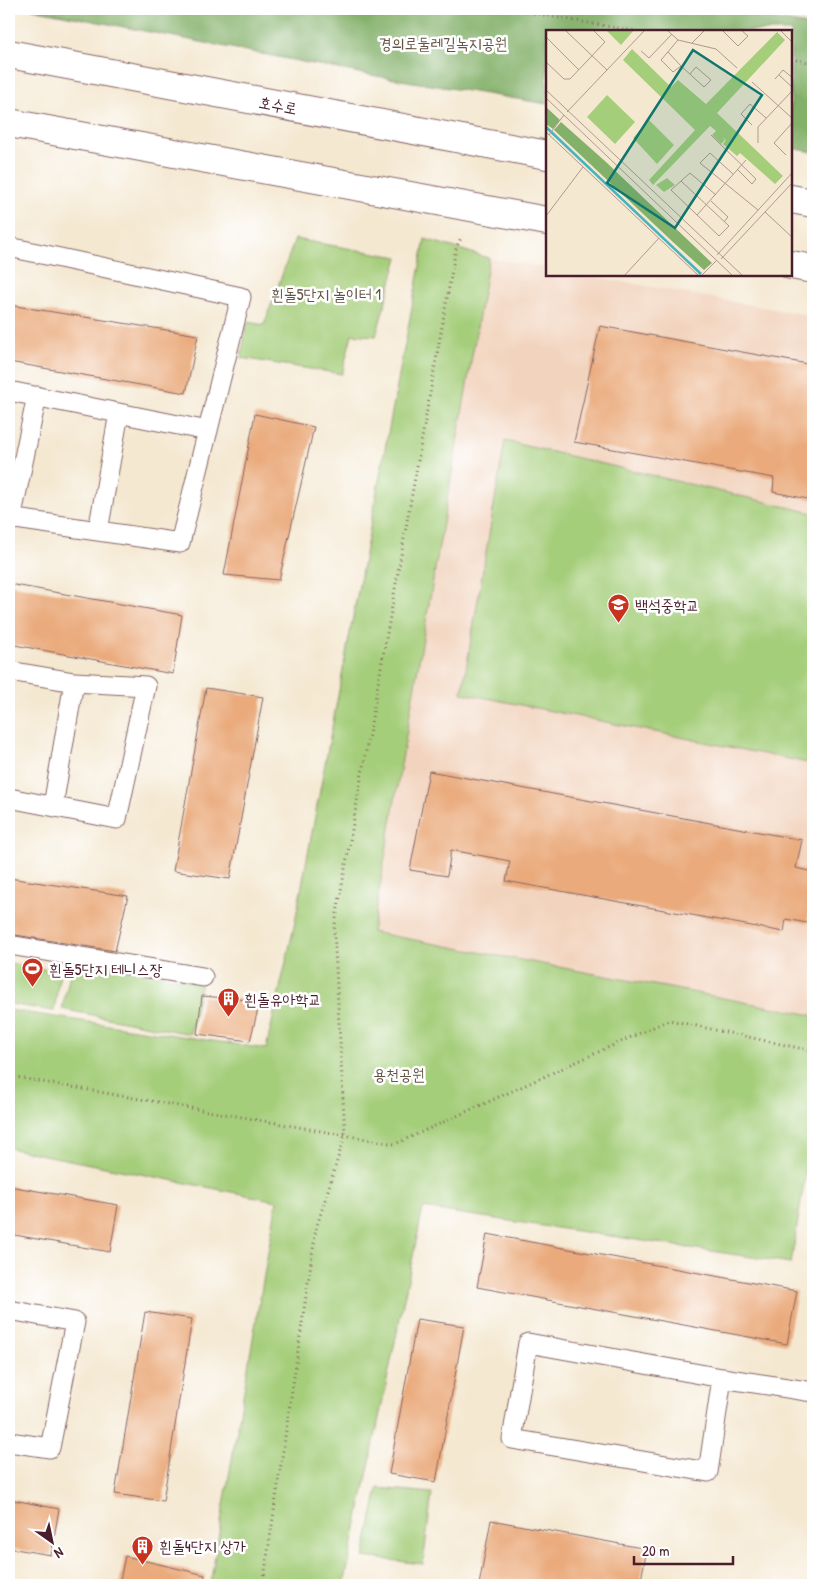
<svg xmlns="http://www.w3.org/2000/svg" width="822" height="1594" viewBox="0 0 822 1594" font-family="'Patrick Hand','Poor Story',sans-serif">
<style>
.built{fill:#f2d4be}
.green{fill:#a5ce7a;stroke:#787652}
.forest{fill:#84b16a;stroke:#67684a}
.building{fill:#eaaa7c}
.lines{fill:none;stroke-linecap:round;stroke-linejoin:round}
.service-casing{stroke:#866565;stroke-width:21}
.primary-casing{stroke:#866565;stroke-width:30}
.path{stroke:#866565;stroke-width:3;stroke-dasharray:1 4;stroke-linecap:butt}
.service{stroke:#fff;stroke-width:19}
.primary{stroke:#fff;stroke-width:28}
.labels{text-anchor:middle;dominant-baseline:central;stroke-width:5;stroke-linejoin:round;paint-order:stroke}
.park-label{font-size:16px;fill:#655443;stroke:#fff}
.street-label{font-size:16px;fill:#4a1f2b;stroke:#fff}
.poi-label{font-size:16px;fill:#4a1f2b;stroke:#fff;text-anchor:start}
.inset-river{fill:none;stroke:#45b4bf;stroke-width:2.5}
.inset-road{fill:none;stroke:#b0988f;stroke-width:1}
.view{fill:#0f766e;fill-opacity:0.15;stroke:#0f766e;stroke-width:2.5}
.inset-edge{fill:none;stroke:#4a1f2b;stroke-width:2.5}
</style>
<rect width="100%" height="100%" fill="#fff"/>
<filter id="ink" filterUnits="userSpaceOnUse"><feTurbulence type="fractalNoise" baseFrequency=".02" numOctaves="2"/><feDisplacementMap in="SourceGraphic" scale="10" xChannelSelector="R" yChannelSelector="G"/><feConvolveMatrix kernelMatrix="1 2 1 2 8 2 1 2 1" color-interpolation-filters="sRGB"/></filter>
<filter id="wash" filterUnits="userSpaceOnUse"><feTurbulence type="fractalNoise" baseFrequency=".0096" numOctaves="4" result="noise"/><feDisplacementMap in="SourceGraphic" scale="20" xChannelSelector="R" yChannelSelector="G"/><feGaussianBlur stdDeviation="1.12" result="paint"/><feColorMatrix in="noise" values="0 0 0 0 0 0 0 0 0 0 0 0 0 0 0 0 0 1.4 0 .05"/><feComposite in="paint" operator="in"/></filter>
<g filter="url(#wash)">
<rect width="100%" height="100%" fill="#f4e8d1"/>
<!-- built -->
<path class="built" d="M489 258 547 268V275H584L813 316V1015L372 932Z"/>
<!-- green -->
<path class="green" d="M295 239 398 257 376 336 352 334 342 374 241 358 247 322 264 325Z
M425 239 489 258 372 932 813 1015V1166L807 1165 791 1263 423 1208 344 1585H210L277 1201 9 1148V1010L266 1049 294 927Z
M505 441 813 513V764L462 693Z
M73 961 201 982 190 1034 62 1009Z
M9 963 60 972 54 1011 9 1004Z
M378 1488 432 1493 423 1564 364 1557Z"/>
<!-- forest -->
<path class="forest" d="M32 9H716L813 26V152L791 148V31H547V104L364 74Z"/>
<g id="blocks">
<!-- building -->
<path class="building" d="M9 305 198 335 186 393 9 362Z
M600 326 813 365V500L773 492 774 478 574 442Z
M255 414 314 427 279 580 224 575Z
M9 584 182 615 173 674 9 644Z
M206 688 263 697 230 879 173 871Z
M429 771 802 840 796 868 813 872V888L807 923 786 919 784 932 506 881 510 861 451 850 447 876 410 870Z
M9 878 128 896 115 951 9 934Z
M202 996 260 1001 250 1041 197 1034Z
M9 1186 118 1205 110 1252 9 1234Z
M487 1234 797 1291 787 1344 477 1287Z
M145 1312 192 1319 163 1501 115 1494Z
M417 1319 464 1326 436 1482 389 1474Z
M9 1499 59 1509 51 1555 9 1548Z
M491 1520 647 1549 640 1585H479Z
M125 1556 205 1575 204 1585H119Z"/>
</g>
</g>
<g filter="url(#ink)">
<use href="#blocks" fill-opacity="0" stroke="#866565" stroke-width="1"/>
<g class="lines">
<defs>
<path id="service" d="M9 247 241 297 180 543 9 518
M9 391 208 431
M11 519 37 396
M98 531 119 413
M9 671 74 682 146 686 117 819 9 798
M53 806 74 682
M9 945 203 977
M9 1310 75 1322 50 1448 9 1442
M722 1378 708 1472 512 1439 528 1343 722 1378 813 1392"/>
<path id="primary" d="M9 54 547 155
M9 123 547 221
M791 199 813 203
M791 265 813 269"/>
</defs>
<!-- service casing -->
<use href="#service" class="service-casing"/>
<!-- primary casing -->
<use href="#primary" class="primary-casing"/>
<!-- path -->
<path class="path" d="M509 9 634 31
M791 59 813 63
M9 1076 395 1144 669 1020 813 1051
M263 1585 316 1229 345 1135 334 930 456 248 462 236"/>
<!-- service -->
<use href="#service" class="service"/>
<!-- primary -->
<use href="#primary" class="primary"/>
</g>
</g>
<!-- icons -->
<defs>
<symbol id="school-pin" viewBox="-11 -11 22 30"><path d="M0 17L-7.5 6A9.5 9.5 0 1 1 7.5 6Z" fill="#c8321e" stroke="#fff"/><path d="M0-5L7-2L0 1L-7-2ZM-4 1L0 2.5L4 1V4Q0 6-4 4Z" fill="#fff"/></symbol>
<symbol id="stadium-pin" viewBox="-11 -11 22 30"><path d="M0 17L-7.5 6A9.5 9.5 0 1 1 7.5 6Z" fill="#c8321e" stroke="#fff"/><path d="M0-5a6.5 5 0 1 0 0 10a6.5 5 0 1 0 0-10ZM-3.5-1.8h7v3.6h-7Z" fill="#fff"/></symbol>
<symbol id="building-pin" viewBox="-11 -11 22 30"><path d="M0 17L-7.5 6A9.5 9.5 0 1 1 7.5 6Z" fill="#c8321e" stroke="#fff"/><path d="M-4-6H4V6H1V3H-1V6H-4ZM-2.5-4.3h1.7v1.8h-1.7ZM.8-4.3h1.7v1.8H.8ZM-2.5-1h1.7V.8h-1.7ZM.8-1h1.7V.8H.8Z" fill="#fff"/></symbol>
</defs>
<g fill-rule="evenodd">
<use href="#school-pin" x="606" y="592" width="25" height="34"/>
<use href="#stadium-pin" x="20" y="956" width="25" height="34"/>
<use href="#building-pin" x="216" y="986" width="25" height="34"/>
<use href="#building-pin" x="130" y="1534" width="25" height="34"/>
</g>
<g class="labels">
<!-- park labels -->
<g class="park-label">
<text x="443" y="43">경의로둘레길녹지공원</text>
<text x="326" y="294">흰돌5단지 놀이터 1</text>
<text x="399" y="1074">용천공원</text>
</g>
<!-- street labels -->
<g class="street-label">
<text transform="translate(278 105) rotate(11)">호수로</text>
</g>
<!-- poi labels -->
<g class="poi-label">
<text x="635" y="605">백석중학교</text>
<text x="49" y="969">흰돌5단지 테니스장</text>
<text x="244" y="999">흰돌유아학교</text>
<text x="159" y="1546">흰돌4단지 상가</text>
</g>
</g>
<!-- overview -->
<g transform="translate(546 30)">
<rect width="246" height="246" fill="#f4e8d1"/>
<path d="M60 0H88L75 15ZM231 2 239 10 171 83 237 146 229 154 194 123 191 126 177 114 180 110 176 107 179 110 175 114 166 105 170 101 164 96 107 155 103 150 149 100 77 30 86 19 125 57 132 50 160 74ZM61 65 89 92 69 114 41 87ZM103 90 128 115 111 134 87 108ZM121 148 129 155 118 162 110 155Z" fill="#a5ce7a"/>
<path d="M0 77 14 90 7 99 0 94ZM15 92 60 132 166 233 158 240 128 213 8 100Z" fill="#84b16a"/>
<path class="inset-river" d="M0 97 155 244"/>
<path class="inset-road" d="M19 0 61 40M121 0 132 10 170 19 191 38M176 0 192 16 202 6 195 0M234 0 247 13M0 7 33 40M132 10 115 30 127 42 135 36M146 13 159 0M95 21 103 28 126 4M122 22 135 36 158 57 165 50 150 37 144 44M0 32 18 49H24L59 12 47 0M233 45 247 58M229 49 237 40 247 48M206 52 247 89M0 60 197 246M0 68 187 246M21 82 99 0M206 95 195 84 204 74 220 88M0 102 153 246M3 105 18 85M165 105 210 149 206 154 191 139M212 113V97L247 60M240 125 228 113 247 92M187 144 164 123 154 133 212 180M135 151 183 196 173 206 125 160 135 151 144 143 170 165M165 171 182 187 178 192M219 182 247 208M151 185 200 130M0 186 37 137M171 225 247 142M175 229 247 152M78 246 113 208M155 246 171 230"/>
<path class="view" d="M147 20 216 65 129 198 61 153Z"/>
<rect width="246" height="246" class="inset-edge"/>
</g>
<!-- margin -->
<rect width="822" height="1594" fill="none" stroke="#fff" stroke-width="30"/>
<!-- north arrow -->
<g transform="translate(52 1542) rotate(147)" stroke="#ffffff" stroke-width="4" paint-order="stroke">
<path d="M0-4L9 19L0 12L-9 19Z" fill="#4a1f2b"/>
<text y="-8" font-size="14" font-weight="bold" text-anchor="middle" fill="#4a1f2b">N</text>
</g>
<!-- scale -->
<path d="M634 1556v8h99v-8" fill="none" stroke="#4a1f2b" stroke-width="2.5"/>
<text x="642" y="1556" font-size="15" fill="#4a1f2b" stroke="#ffffff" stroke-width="4" paint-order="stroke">20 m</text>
</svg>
